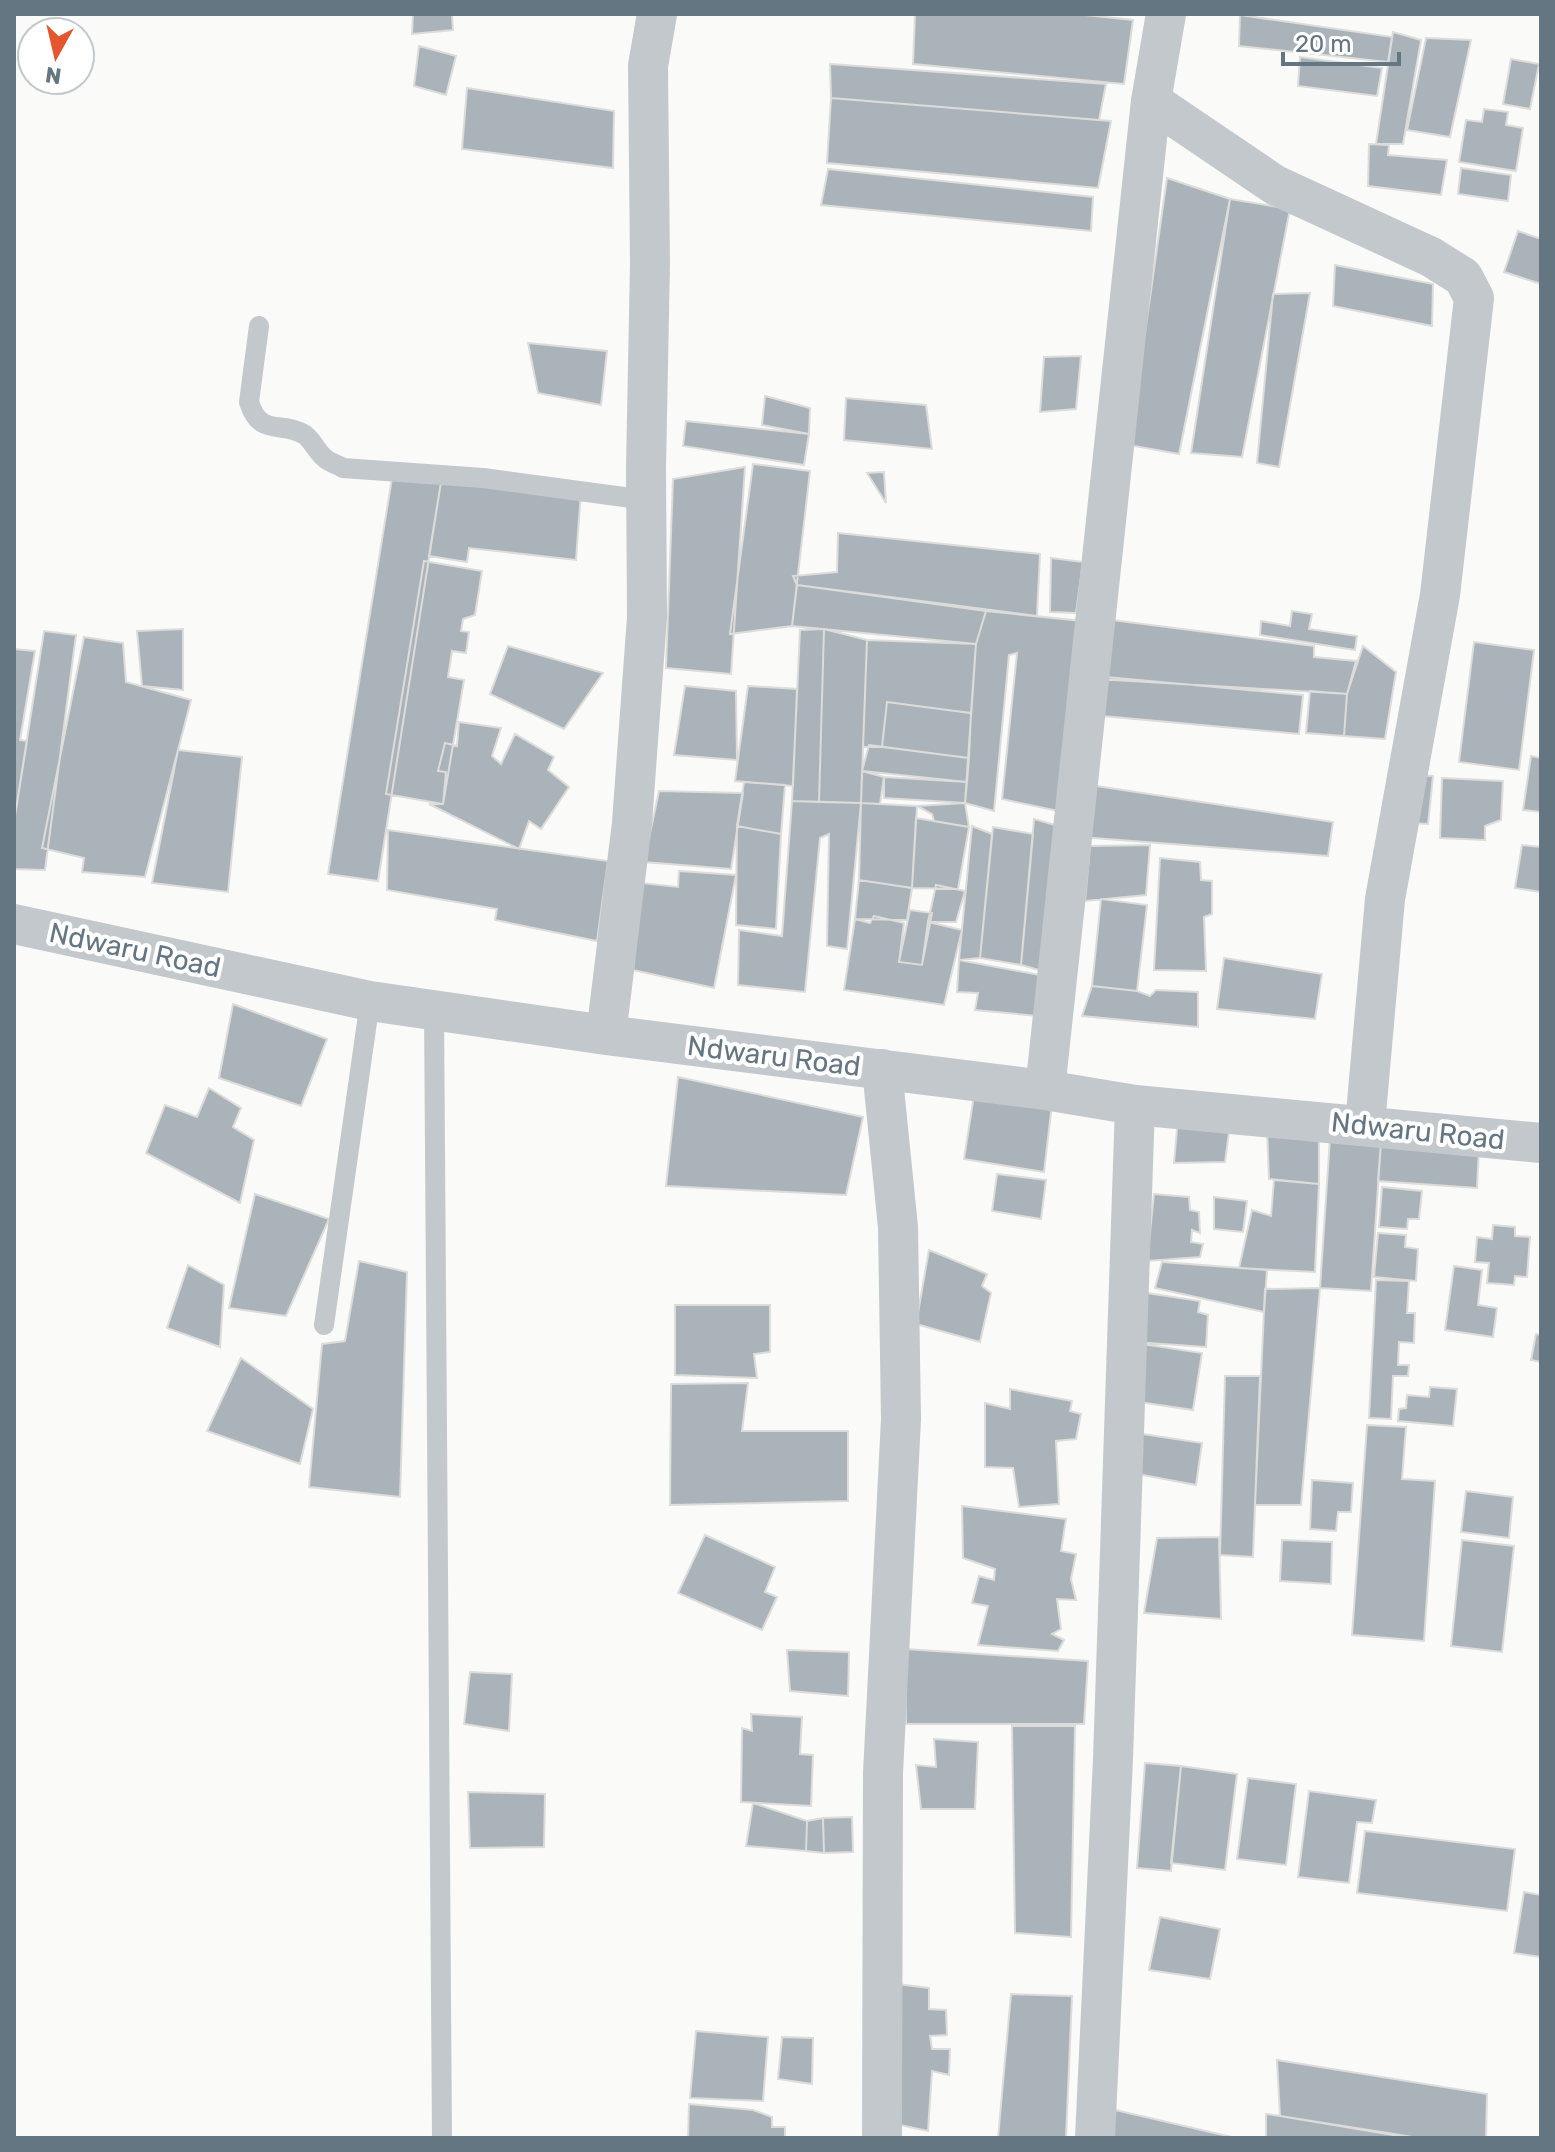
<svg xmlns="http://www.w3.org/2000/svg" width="1555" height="2152" viewBox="0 0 1555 2152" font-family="Rubik,sans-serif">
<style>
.building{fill:#aab3b9;stroke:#dcdcda;stroke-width:2}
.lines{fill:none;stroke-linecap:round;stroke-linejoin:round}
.lane{stroke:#c3c8cc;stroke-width:20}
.street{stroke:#c3c8cc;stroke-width:40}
.labels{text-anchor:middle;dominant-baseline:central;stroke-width:8;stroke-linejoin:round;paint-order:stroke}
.street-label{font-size:28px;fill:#657683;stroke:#fff}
</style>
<rect width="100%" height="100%" fill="#fafaf8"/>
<!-- building -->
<path class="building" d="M413 14H452L453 30 412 34Z
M915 14H1076L1133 20 1124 84 913 64Z
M1240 15 1392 37 1388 62 1239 46Z
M1393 32 1421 40 1403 144H1376Z
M1426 38 1471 40 1450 137 1407 130Z
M419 46 456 56 446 95 414 86Z
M1300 57 1382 68 1377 96 1298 86Z
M1511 59 1539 64 1530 109 1503 104Z
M830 64 1106 84 1099 120 831 98Z
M467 88 614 111 613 168 462 149Z
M831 98 1111 121 1098 188 827 163Z
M1484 109 1508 112 1506 125 1523 128 1516 171 1459 162 1466 120 1482 122Z
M1369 144 1389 145 1388 155 1447 160 1441 195 1368 186Z
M1461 168 1511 175 1508 201 1458 194Z
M828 169 1093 197 1091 231 821 205Z
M1167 178 1230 199 1179 454 1129 445Z
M1230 199 1290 209 1242 457 1191 453Z
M1518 231 1541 239V284L1504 272Z
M1335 265 1433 284 1432 326 1333 306Z
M1310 293 1279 467 1257 463 1273 294Z
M528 343 607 351 601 405 538 393Z
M1081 356 1076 409 1040 412 1044 357Z
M765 396 810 408 809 434 762 425Z
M846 398 926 405 932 449 844 440Z
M686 421 809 434 804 465 683 446Z
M753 464 810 471 792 626 730 634Z
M745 467 731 674 666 668 673 479Z
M884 472 886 503 867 473Z
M392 478 441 482 378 881 328 874Z
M441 482 581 492 576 560 469 548 467 562 429 556Z
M838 533 1040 554 1037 616 797 585 793 576 837 572Z
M1051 558 1083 562 1076 613 1050 612Z
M424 561 482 571 475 615 463 619 461 631 469 632 466 653 452 651 448 677 464 680 443 804 386 794Z
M797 585 986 611 976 644 792 626Z
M986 611 1082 621 1063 812 1002 799 1017 653 1009 655 994 811 965 803 976 644Z
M1292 611 1312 614 1309 629 1357 636 1355 650 1260 635 1261 621 1290 626Z
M1112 620 1314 646V657L1356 661 1347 694 1099 679Z
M183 629V690L142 686 137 631Z
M824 629 867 640 861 803 819 802Z
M824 629 819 802 792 801 800 630Z
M44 631 76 635 45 870 14 869V822Z
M84 637 123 643 126 682 191 700 145 877 82 872 84 858 42 848Z
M867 640 976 644 971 713 887 702 882 747H863Z
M1474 642 1534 650 1519 770 1459 762Z
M508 646 603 673 564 729 490 694Z
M1363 646 1396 672 1385 739 1344 736 1347 694Z
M14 649 35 651 20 740 27 741 14 822Z
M1106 677 1303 695 1299 734 1103 716Z
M685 686 736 691 737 760 674 755Z
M748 686 797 689 793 786 735 781Z
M1310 691 1347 694 1344 736 1306 733Z
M887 702 971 713 969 758 882 747Z
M459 722 501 728 492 756 501 764 515 734 554 757 548 770 569 787 541 829 529 821 519 849 429 804H443L446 772 438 771 445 743 457 746Z
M869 745 969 758 967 782 862 771Z
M178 750 242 757 228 892 152 883Z
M1531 756 1541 758V812L1523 810Z
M862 771 884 777 880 804 861 803Z
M1417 775 1433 776 1428 824 1412 823Z
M884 777 967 782 965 803 884 798Z
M1442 778 1503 781 1501 820 1485 826V840L1440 838Z
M744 782 785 785 781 834 737 826Z
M1090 785 1333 822 1328 856 1081 837Z
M659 791 743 793 731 869 644 862Z
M792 801 861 803 847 949 827 946 829 834 820 838 805 992 738 985 739 930 782 936Z
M861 803 917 806 912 888 859 880Z
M965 803 969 827 934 821 932 814 917 806Z
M916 818 969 827 958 889 912 888Z
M1034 819 1062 827 1050 973 1021 965Z
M737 826 781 834 776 929 736 925Z
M972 826 992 834 980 958 959 960Z
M993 827 1033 834 1021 965 980 958Z
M388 830 608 861 597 941 495 920 497 909 387 890Z
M1150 845 1146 895 1085 901 1090 846Z
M1522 845 1541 847V892L1515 888Z
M1160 858 1200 862 1201 880 1212 881V914L1204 917 1206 971 1154 970Z
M679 871 736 875 714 988 633 970 642 883 678 887Z
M859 880 912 888 907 920 855 919Z
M936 885 965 891 956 922H928Z
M1101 899 1147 905 1137 991 1092 986Z
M910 910 932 913 922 965 899 962Z
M874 916 904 923 899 962 922 965 928 922 962 930 944 1005 844 990 855 919 870 923Z
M1224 958 1322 974 1315 1019 1217 1009Z
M959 960 1045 976 1038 1016 975 1010 978 993 957 992Z
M1092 986 1137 991 1150 996 1156 990 1198 992V1027L1082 1016Z
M233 1004 327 1039 301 1106 219 1078Z
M678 1077 863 1117 846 1195 666 1186Z
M209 1088 241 1108 233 1127 254 1140 240 1203 146 1153 165 1105 197 1117Z
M974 1095 1052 1104 1044 1172 964 1159Z
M1178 1118 1230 1125 1225 1162 1174 1163Z
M1267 1128 1319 1129V1184L1269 1179Z
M1330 1138 1381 1142 1371 1291 1320 1288Z
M1381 1142 1479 1149 1477 1188 1378 1181Z
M997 1174 1046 1180 1041 1219 992 1211Z
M1274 1180 1319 1184 1315 1272 1239 1268 1252 1210 1271 1216Z
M1382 1187 1422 1191 1419 1219H1408L1407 1229 1379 1227Z
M255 1194 329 1219 286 1316 229 1308Z
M1154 1194 1189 1197 1190 1210 1199 1212 1200 1233 1192 1230 1191 1242 1203 1244 1200 1257 1147 1261Z
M1214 1197 1247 1201 1243 1232 1214 1229Z
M1493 1225 1515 1227V1236L1530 1237 1527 1277 1515 1276 1514 1285 1487 1283 1489 1263 1475 1262 1477 1237 1492 1239Z
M1378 1233 1406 1235 1405 1247 1418 1249 1416 1281 1374 1277Z
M929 1250 987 1274 982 1286 991 1293 980 1342 916 1324Z
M359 1261 407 1272 400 1497 309 1487 322 1344 345 1341Z
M1162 1262 1267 1270 1264 1312 1155 1288Z
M188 1265 224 1285 220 1347 167 1328Z
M1454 1266 1482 1270 1478 1305 1497 1308 1493 1337 1445 1330Z
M1376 1280 1409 1281 1407 1313H1415L1414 1343 1399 1342 1398 1365H1409L1408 1376H1393L1391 1419 1369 1418Z
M1320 1288 1301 1505H1255L1265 1289Z
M1140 1292 1200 1301 1198 1312 1208 1315 1206 1347 1134 1342Z
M675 1305H770V1352L754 1354 757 1378 675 1375Z
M1536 1334 1541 1335V1362L1531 1360Z
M1142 1344 1202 1353 1193 1410 1139 1402Z
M241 1358 313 1409 300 1464 207 1431Z
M1225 1376H1260L1253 1557 1220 1555Z
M748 1383 742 1431H848V1501L670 1505 671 1384Z
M1430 1387 1457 1389 1453 1426 1398 1421 1399 1409 1406 1408 1407 1395 1429 1397Z
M1010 1389 1072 1401 1070 1411 1081 1414 1076 1439 1056 1441 1059 1504 1019 1507 1013 1468 985 1467V1403L1010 1409Z
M1367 1425 1406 1427 1402 1479 1435 1481 1424 1641 1352 1635Z
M1136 1433 1202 1443 1196 1485 1132 1473Z
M1312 1480 1353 1483 1351 1512H1338L1336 1531 1310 1529Z
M1466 1491 1513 1497 1509 1538 1461 1532Z
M962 1506 1066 1519 1061 1551 1076 1554 1071 1579 1076 1600 1057 1599 1061 1629 1052 1634 1064 1640 1058 1651 978 1645 988 1606 972 1603 979 1576 994 1580 995 1569 963 1558Z
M705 1535 775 1567 765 1592 777 1597 762 1630 678 1593Z
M1219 1537 1221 1619 1144 1613 1157 1538Z
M1282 1540 1332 1542 1331 1584 1280 1581Z
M1462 1540 1514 1546 1502 1652 1451 1646Z
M905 1649 1088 1661 1084 1724H906Z
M787 1650 849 1652 848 1696 790 1691Z
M470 1672 512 1674 509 1731 464 1724Z
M751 1714 802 1717 800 1754 813 1755 811 1806 741 1802 742 1728 752 1731Z
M1012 1726H1075L1071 1937 1015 1933Z
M934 1739 978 1742 975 1809H921L916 1765 936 1767Z
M1145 1763 1181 1766 1171 1871 1137 1868Z
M1181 1766 1237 1774 1225 1870 1171 1863Z
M1248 1778 1296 1784 1286 1865 1237 1859Z
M1309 1791 1376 1800 1372 1823 1357 1822 1349 1883 1298 1877Z
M468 1792 545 1794 544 1847 470 1848Z
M753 1803 807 1821 806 1851 746 1846Z
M852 1817 853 1852 824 1853 823 1818Z
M823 1818 824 1853 806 1851 807 1821Z
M1365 1831 1515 1849 1507 1911 1357 1893Z
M1524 1892 1541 1895V1957L1514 1953Z
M1160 1917 1220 1929 1210 1979 1149 1970Z
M897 1984 929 1988V2009L946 2010 947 2035 930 2036 932 2049H950L949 2075 932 2071 928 2131 900 2125Z
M1011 1994 1072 1996 1066 2138H998Z
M696 2031 768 2037 763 2101 690 2098Z
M782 2037 813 2038 812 2084 778 2079Z
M1277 2060 1487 2094 1486 2138H1419L1280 2116Z
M689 2104 753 2110 772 2117V2127H785V2138H688Z
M1111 2109 1236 2138H1109Z
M1266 2114 1280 2116 1411 2138H1266Z"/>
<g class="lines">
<!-- lane -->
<path class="lane" d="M259 326 249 402C260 438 282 420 305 435 314 442 317 453 326 459 331 463 338 465 343 468L483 478 646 500
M434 1008 442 2138
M324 1325 370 1001"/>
<!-- street -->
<path class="street" d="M1151 101 1275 185 1431 257 1463 277 1474 298 1440 595 1385 899 1365 1125
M14 924 370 1001 606 1035 1045 1090 1135 1105 1541 1143
M606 1035 632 823 647 617 646 468 650 263 648 66 657 14
M1045 1090 1151 101 1166 14
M882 2138 883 1773 901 1419 898 1227 882 1069
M1095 2138 1113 1759 1135 1105"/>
</g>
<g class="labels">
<!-- street labels -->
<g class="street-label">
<text transform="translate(135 950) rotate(12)">Ndwaru Road</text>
<text transform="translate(774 1056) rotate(7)">Ndwaru Road</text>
<text transform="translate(1418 1131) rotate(6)">Ndwaru Road</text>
</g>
</g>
<!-- border -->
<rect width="1555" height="2152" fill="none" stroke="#657683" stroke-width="32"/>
<!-- north arrow -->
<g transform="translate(56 56) rotate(188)"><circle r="38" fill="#ffffff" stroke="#c1c8cd" stroke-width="2"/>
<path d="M0-6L14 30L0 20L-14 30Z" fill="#e4572e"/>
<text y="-12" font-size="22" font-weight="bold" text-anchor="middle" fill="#657683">N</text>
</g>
<!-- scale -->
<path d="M1283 52v12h116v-12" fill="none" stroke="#657683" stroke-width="4"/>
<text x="1295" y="52" font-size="24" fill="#657683" stroke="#ffffff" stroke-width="6" paint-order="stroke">20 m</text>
</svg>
